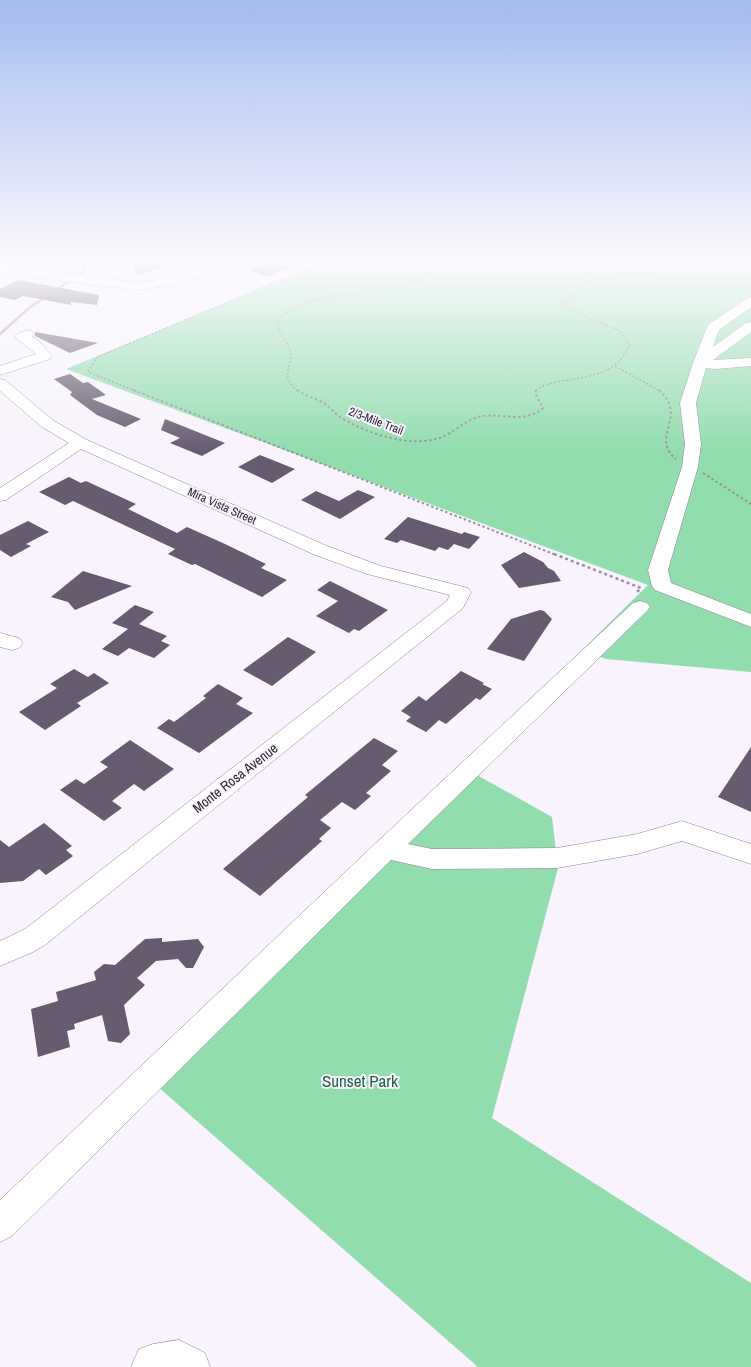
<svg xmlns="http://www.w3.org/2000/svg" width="751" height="1367" viewBox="0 0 751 1367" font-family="'Archivo Narrow',sans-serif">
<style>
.green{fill:#92ddae}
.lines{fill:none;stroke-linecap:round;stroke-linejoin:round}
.stream{stroke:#ab97bc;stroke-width:3}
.building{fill:#665b6f}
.minor-casing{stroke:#8d8297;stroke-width:1}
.path-far2{stroke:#98939c;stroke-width:1.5;stroke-dasharray:2 2;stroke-linecap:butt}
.path-far1{stroke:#98939c;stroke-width:2;stroke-dasharray:2.5 2.5;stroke-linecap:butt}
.path{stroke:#98939c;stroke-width:2.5;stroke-dasharray:3 3;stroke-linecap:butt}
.minor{fill:#fff;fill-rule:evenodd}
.labels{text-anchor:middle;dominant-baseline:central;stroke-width:4;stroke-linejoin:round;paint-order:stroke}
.far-street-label{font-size:12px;fill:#2d2831;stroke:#f8f3fc}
.street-label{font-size:14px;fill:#2d2831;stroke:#f8f3fc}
.near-park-label{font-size:17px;fill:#1f643f;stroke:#f8f3fc}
</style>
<rect width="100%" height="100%" fill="#f8f3fc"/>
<!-- green -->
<path class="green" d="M327 261H751V672L606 659 582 650 648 585 66 369Z
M477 775 552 817 558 868 492 1118 751 1283V1367H478L157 1086Z"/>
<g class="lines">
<!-- stream -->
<path class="stream" d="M54 291 81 274 88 261
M0 334 29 308 47 296"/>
</g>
<!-- building -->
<path class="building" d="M135 261H173V262L140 275 134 273Z
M272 261H303V262L267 276 248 270Z
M18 280 99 295 97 305 71 302V305L23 296 15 300 0 297V289Z
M35 332 98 343 70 353 35 336Z
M70 374 83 383 88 382 106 395 92 399 141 419 125 427 97 415 70 395 72 392 54 379Z
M165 419 225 443 202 456 170 443 180 438 161 430Z
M260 455 295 469 272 483 238 467Z
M69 477 81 483 86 481 136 504 128 509 177 533 187 527 225 544 266 564 261 568 287 580 262 597 195 564 192 565 168 554 175 549 73 501 65 505 39 492Z
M358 490 375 497 340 519 301 500 316 491 339 501Z
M408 517 462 534 464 532 480 537 469 549 454 544 448 550 439 547 435 551 401 540 397 543 384 539Z
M28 521 49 532 26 544 31 546 11 557 0 550V535Z
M524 552 543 562 548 568 554 571 561 581 519 588 501 565Z
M83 571 132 586 75 610 68 602 51 597Z
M330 581 388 610 359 631 354 629 349 633 316 616 338 601 317 590Z
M135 605 154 612 139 624 167 636 161 641 170 645 154 658 129 648 118 656 102 649 128 629 112 623Z
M540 610 544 611 552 619 524 661 487 649 511 619Z
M288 637 316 652 272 686 243 670Z
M74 669 88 677 94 673 109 683 77 703 81 706 45 730 19 712 57 688 50 684Z
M461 671 484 683 482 684 492 689 480 700 476 698 446 724 439 720 426 732 406 721 411 717 401 711 419 696 426 701Z
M218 684 243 698 236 704 253 713 199 753 157 728 169 719 174 722 206 698 203 696Z
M374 738 398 751 382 765 391 771 366 793 371 796 355 810 342 802 320 820 331 828 319 839 322 841 260 896 223 869 308 797 305 795Z
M130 740 174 769 144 791 134 784 112 801 122 808 104 821 60 790 76 779 84 784 108 767 100 762Z
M751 747V812L718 797Z
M44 823 72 846 66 850 73 856 46 875 39 869 23 881 0 883V840L9 847Z
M162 938V942L198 939 204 947 193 968H186L178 959 156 961 137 978 145 985 124 1005 130 1034 121 1043 108 1041 102 1015 74 1024 75 1029 67 1031 70 1047 38 1057 31 1009 58 1001 56 992 96 980 94 972 104 964 115 965 145 939Z"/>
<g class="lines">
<defs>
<path id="minor" d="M220 261H237L235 263C202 276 170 288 135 290L0 273V265L135 282C165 281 192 272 220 261Z
M751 297V307L719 330 713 347 746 323 751 322V332L713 360 751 358V366L715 369 706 368 696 403 701 444 698 467 668 570 671 583 751 614V627L655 590 652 586 648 570 682 467 685 444 680 403 693 363 708 325 747 298Z
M27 330 32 331 34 334 32 337 39 341 52 356 50 359 0 375V366L36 354 15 337 17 334Z
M0 379 5 380 54 421 87 440 327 546 381 566 468 588 471 592 463 608 45 945 33 952 0 966V941L25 929 447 601 450 595 367 574 313 554 81 449 6 500 0 501V488L69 443 42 427 0 391Z
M640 601 647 603 650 607 647 611 408 844 432 849 557 848 637 834 682 821 751 844V864L682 841 637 854 557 868 432 869 391 860 12 1236 0 1242V1200L377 842 633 603Z
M0 633 19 638 23 643 19 648 12 650 0 647Z
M179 1340 205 1353 210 1367H131L139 1349 153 1344Z"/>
</defs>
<!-- minor casing -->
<use href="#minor" class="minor-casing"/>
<!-- path-far2 -->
<path class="path-far2" d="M561 261 577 266 596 277 654 273 670 261
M615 366 660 391
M136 391 88 372 97 357 326 261
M298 391C277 375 295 367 290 350 288 341 276 333 278 323 283 296 384 291 406 285 417 282 424 277 432 269L430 261
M536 391C539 386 547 385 552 383 584 376 615 378 630 345L620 331 567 308 564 303C573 293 586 286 596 277"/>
<!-- path-far1 -->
<path class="path-far1" d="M133 390 556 555
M297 390C305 396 315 398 324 403 330 407 334 413 340 417 365 433 408 447 436 439 453 435 464 419 482 416 504 413 524 424 543 408L535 393 536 390
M659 390C689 417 649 437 676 459
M703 473 751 504"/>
<!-- path -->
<path class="path" d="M554 554 641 588 635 594"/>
<!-- minor -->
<use href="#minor" class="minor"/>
</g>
<!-- sky -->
<linearGradient id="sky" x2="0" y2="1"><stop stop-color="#a5bbee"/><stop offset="0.58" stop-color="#fcfafe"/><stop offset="1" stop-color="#fcfafe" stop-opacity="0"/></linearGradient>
<rect width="751" height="452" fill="url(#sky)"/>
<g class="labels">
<!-- far-street labels -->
<g class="far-street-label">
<text transform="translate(376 421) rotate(21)">2/3-Mile Trail</text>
<text transform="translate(222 506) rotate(24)">Mira Vista Street</text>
</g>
<!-- street labels -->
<g class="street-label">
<text transform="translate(235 778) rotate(-38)">Monte Rosa Avenue</text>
</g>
<!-- near-park labels -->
<g class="near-park-label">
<text x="360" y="1080">Sunset Park</text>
</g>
</g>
</svg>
